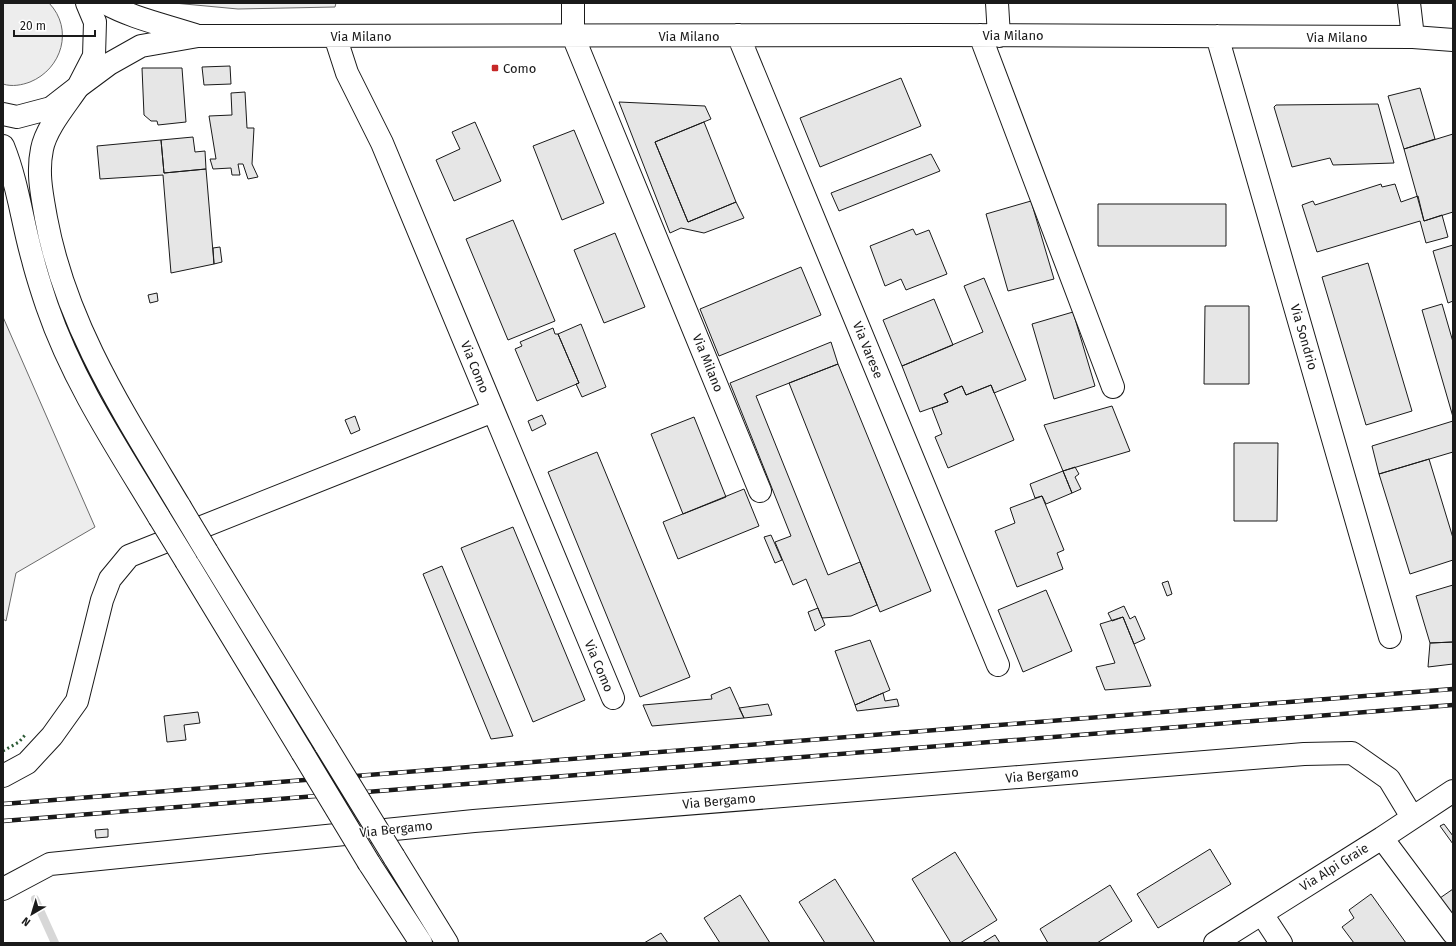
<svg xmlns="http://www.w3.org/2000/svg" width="1456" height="946" viewBox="0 0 1456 946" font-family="'Fira Sans',sans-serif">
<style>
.green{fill:#ededed;stroke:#6a6a6a}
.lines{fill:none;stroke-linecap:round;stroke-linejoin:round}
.stream{stroke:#d7d7d7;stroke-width:8}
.building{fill:#e6e6e6;stroke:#1a1a1a}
.minor-casing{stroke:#1a1a1a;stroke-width:24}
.major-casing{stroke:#1a1a1a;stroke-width:24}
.minor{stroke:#fff;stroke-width:22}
.major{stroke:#fff;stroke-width:22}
.rail-casing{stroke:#1a1a1a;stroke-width:4.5}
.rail{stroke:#fff;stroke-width:3;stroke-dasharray:9;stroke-linecap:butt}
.major-bridge-casing{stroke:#1a1a1a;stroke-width:24;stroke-linecap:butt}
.major-bridge{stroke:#fff;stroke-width:22}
.hedge{stroke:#2b5a34;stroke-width:3;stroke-dasharray:2 3;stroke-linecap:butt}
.poi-dot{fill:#c62828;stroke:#fff;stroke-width:1.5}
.labels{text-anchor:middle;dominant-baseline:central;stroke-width:3;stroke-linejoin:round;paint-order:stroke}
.street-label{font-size:13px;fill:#1a1a1a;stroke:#fff}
.poi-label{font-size:13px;fill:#1a1a1a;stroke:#fff;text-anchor:start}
</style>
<rect width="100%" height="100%" fill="#fff"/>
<!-- green -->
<path class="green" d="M3 3H49C74 29 62 69 30 82 22 85 12 87 3 84Z
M174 3H336L335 7 238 9Z
M3 317 95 527 16 573 6 621 3 619Z"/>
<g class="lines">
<!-- stream -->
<path class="stream" d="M35 899 55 943"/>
</g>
<!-- building -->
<path class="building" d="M230 66 231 84 204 85 202 67Z
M142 68H182L186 122 158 125 157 121H151L144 115Z
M901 78 921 126 820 167 800 118Z
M1420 88 1435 139 1404 149 1388 96Z
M245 92 247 128H254L252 164 258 177 248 179 243 164H238L240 175H232L231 168 213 169 210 159H216L209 116 232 115 231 93Z
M619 102 705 106 711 119 655 142 688 222 736 202 744 218 704 233 681 228 670 233Z
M1378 104 1394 163 1333 165 1330 158 1292 167 1274 107 1276 105Z
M475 122 501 181 454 201 436 160 460 149 452 132Z
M704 122 736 202 688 222 655 142Z
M574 130 604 203 562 220 533 146Z
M1453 134V212L1424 221 1404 149Z
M193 137 195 152 205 151 206 169 164 173 161 140Z
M161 140 164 173 206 169 214 264 171 273 163 175 100 179 97 146Z
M931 154 940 171 839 211 831 193Z
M1381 184 1382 187 1395 184 1401 202 1418 196 1424 221 1442 215 1448 237 1426 243 1420 221 1317 252 1302 205 1313 201 1315 205Z
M1031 201 1054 279 1008 291 986 214Z
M1098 204H1226V246H1098Z
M513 220 555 321 508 340 466 239Z
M913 229 916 235 929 230 947 274 906 290 901 279 885 286 870 246Z
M615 233 645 307 604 323 574 250Z
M1453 245V301L1448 303 1433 251Z
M220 247 222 262 214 264 213 248Z
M1368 263 1412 411 1366 425 1322 277Z
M801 267 821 315 719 356 700 309Z
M984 278 1026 380 994 393 991 385 966 395 962 386 944 394 948 402 920 412 902 366 983 332 964 286Z
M157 293 158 301 150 303 148 295Z
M934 299 953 345 902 366 883 320Z
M1442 304 1453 342V417L1422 310Z
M1205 306H1249V384H1204Z
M1073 312 1095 386 1054 399 1032 324Z
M581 324 606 387 582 397 576 384 579 383 558 334Z
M553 328 555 334H558L579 383 537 401 515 349 522 346 520 342Z
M831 342 838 364 756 396 828 575 860 562 877 605 851 616 822 618 806 579 793 585 775 542 791 536 730 383Z
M838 364 931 591 880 612 789 383Z
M991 385 1014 440 948 468 935 437 942 434 932 408 948 402 944 394 962 386 966 395Z
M1112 406 1130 451 1063 471 1044 425Z
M542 415 546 424 532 431 528 421Z
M355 416 360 430 351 434 345 420Z
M694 417 726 497 683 514 651 434Z
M1453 421V452L1379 474 1372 446Z
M1234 443H1278L1277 521H1234Z
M597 452 690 677 640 697 548 472Z
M1429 459 1453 538V560L1410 574 1379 474Z
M1075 467 1079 474 1075 477 1081 489 1072 493 1063 471Z
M1063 471 1072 493 1046 504 1042 496 1035 498 1030 484Z
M744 489 759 526 678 559 663 522Z
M1042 496 1064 550 1057 553 1063 569 1017 587 995 531 1015 523 1010 508Z
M513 527 585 700 533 722 461 548Z
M771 535 782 560 775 563 764 537Z
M442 566 513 736 491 739 423 574Z
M1168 581 1172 594 1167 596 1162 583Z
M1453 585V642L1430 643 1416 596Z
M1046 590 1072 651 1023 672 998 610Z
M1124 606 1130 619 1135 616 1145 639 1134 644 1123 617 1112 621 1108 613Z
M818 608 825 625 815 631 808 612Z
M1123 617 1151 686 1105 690 1096 667 1115 663 1100 624Z
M870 640 890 690 855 705 835 651Z
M1453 642V664L1428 667 1430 643Z
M730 687 744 718 652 726 643 705 712 699 711 695Z
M883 693 885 701 897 699 899 706 857 711 855 705Z
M768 704 772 715 744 718 739 708Z
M198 712 200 723 184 725 186 740 167 742 164 716Z
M1444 824 1453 836V844L1440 826Z
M108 829V837L96 838 95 830Z
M1210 849 1231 884 1158 928 1137 894Z
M955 852 997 920 960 943H951L912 879Z
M835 879 875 943H825L799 902Z
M1110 885 1132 921 1097 943H1048L1040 929Z
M1453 889V915L1440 898Z
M1371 894 1406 943H1354L1342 927 1354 918 1349 910Z
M740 895 770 943H720L704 918Z
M661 933 668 943H644Z
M995 935 1000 943H982Z"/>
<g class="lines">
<defs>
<path id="minor" d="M105 3C132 18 165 25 195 35
M573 3V36L760 491
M997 3 999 36
M1409 3 1413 37
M738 35 998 665
M980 35 1113 387
M335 36 347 73 382 143 613 698
M1217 36 1390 637
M78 87 109 64 141 46 198 36 930 35 1413 37 1453 40
M3 776 27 763 52 736 77 701 102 600 110 579 129 556 493 411
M1382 838 1453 933
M3 889 50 864 474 821 1304 754 1352 753 1389 779 1412 817
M1262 914 1281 943
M1215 943 1382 838 1453 791"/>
<path id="major" d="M78 87C66 105 46 128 42 149 37 173 42 195 46 218 66 326 125 415 180 507
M3 114 17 117 51 108 78 87 94 56 95 22 87 3
M3 146C18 183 22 222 33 260 37 276 42 291 47 306 73 382 118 449 159 517
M207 552 326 746
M186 561 302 752
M394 857 447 943
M369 863 421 943"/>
</defs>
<!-- minor casing -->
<use href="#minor" class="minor-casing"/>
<!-- major casing -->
<use href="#major" class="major-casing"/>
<!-- minor -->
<use href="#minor" class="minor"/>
<!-- major -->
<use href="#major" class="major"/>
<defs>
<path id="rail" d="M3 804 1453 689
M3 821 1453 705"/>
</defs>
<!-- rail casing -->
<use href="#rail" class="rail-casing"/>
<!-- rail -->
<use href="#rail" class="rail"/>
<defs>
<path id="major-bridge" d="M180 507 207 552
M159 517 186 561
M326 746 394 857
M302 752 369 863"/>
</defs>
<!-- major-bridge casing -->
<use href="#major-bridge" class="major-bridge-casing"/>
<!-- major-bridge -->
<use href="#major-bridge" class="major-bridge"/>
<!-- hedge -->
<path class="hedge" d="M3 751 19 742 25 735"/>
</g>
<!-- markers -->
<rect class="poi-dot" x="491" y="64" width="8" height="8" rx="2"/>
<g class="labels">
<!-- street labels -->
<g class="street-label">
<text x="1013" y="35">Via Milano</text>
<text x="361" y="36">Via Milano</text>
<text x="689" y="36">Via Milano</text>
<text x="1337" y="37">Via Milano</text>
<text transform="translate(1304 337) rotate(74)">Via Sondrio</text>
<text transform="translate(868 350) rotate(68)">Via Varese</text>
<text transform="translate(708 363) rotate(68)">Via Milano</text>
<text transform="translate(475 367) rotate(68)">Via Como</text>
<text transform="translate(599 666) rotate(67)">Via Como</text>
<text transform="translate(1042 775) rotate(-5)">Via Bergamo</text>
<text transform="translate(719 801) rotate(-5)">Via Bergamo</text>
<text transform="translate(396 829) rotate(-6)">Via Bergamo</text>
<text transform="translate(1334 867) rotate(-32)">Via Alpi Graie</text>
</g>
<!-- poi labels -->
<g class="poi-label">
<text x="503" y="68">Como</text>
</g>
</g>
<!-- border -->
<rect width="1456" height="946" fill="none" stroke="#1a1a1a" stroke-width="8"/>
<!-- north arrow -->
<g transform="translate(32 914) rotate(218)" stroke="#ffffff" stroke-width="3" paint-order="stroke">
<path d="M0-3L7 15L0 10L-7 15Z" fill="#1a1a1a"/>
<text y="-6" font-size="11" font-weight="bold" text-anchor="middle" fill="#1a1a1a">N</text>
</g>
<!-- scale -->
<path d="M14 30v6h81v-6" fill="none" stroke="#1a1a1a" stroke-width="2"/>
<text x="20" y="30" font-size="12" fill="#1a1a1a" stroke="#ffffff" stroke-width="3" paint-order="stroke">20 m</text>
</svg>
